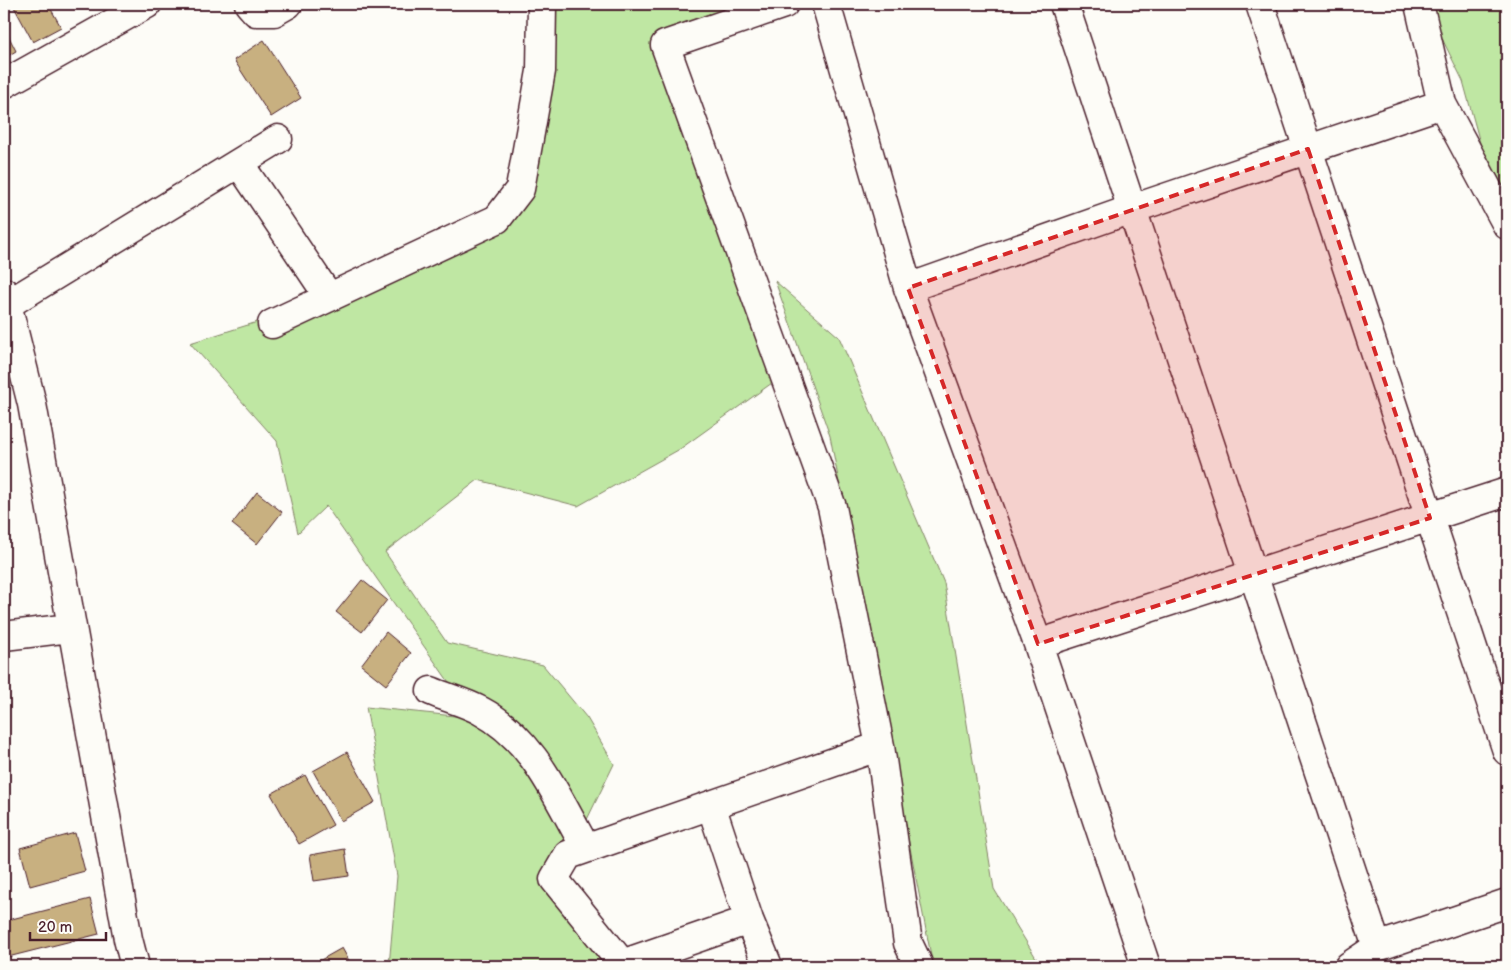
<svg xmlns="http://www.w3.org/2000/svg" width="1511" height="970" viewBox="0 0 1511 970" font-family="'Balsamiq Sans',sans-serif">
<style>
.green{fill:#bfe7a3;stroke:#848367}
.building{fill:#c8b080;stroke:#4a1f2b}
.lines{fill:none;stroke-linecap:round;stroke-linejoin:round}
.minor-casing{stroke:#4a1f2b;stroke-width:31}
.minor{stroke:#fdfcf7;stroke-width:28}
.marked{fill:#d62828;fill-opacity:0.2;stroke:#d62828;stroke-width:4;stroke-dasharray:10 6;stroke-linejoin:round}
</style>
<rect width="100%" height="100%" fill="#fdfcf7"/>
<filter id="ink" filterUnits="userSpaceOnUse"><feTurbulence type="fractalNoise" baseFrequency=".02" numOctaves="2"/><feDisplacementMap in="SourceGraphic" scale="10" xChannelSelector="R" yChannelSelector="G"/><feConvolveMatrix kernelMatrix="1 2 1 2 8 2 1 2 1" color-interpolation-filters="sRGB"/></filter>
<g filter="url(#ink)">
<!-- green -->
<path class="green" d="M538 4H752L681 40 718 191 772 383 680 449 578 506 478 480 385 552 447 643 543 665 587 718 614 764 579 836 554 879 603 966H389L397 876 366 707 474 718 326 506 298 533 277 441 190 343 309 306 484 226 520 189Z
M1425 4H1507V225L1497 205 1463 81Z
M775 281 839 337 944 583 994 889 1041 966H933L830 436Z"/>
<!-- building -->
<path class="building" d="M16 4H48L61 27 33 42 13 5Z
M4 27 16 51 4 58Z
M264 40 301 98 271 117 234 60Z
M257 492 282 512 257 544 232 524Z
M362 580 387 600 362 632 336 612Z
M386 632 411 653 386 685 361 665Z
M347 752 375 802 341 821 313 771Z
M305 775 333 825 299 844 271 794Z
M75 833 85 871 30 886 20 848Z
M345 849 349 876 314 881 310 855Z
M90 899 99 934 4 958V921Z
M342 948 352 966H310Z"/>
<g class="lines">
<defs>
<path id="minor" d="M249 4 256 12H274L288 4
M784 4 665 45 832 507 880 746 908 943 919 966
M826 4 908 288 1038 644 1146 966
M1064 4 1377 947
M1260 4 1507 751
M1419 4 1442 104 1507 225
M4 84 147 4
M239 163 329 297
M908 288 1132 209 1442 104
M4 292 32 404 128 939 135 966
M8 304 278 139
M272 324 497 219 520 189 541 71 542 4
M4 636 70 628
M1038 644 1507 492
M431 691C447 698 465 702 481 711 535 740 557 798 586 848
M711 805 749 920 768 966
M622 964 749 920
M624 966 554 879 568 855 880 746
M1349 966 1377 947 1507 903"/>
</defs>
<!-- minor casing -->
<use href="#minor" class="minor-casing"/>
<!-- minor -->
<use href="#minor" class="minor"/>
</g>
</g>
<!-- marked area -->
<path class="marked" d="M1308 149 1430 518 1038 644 908 288Z"/>
<!-- margin -->
<rect width="1511" height="970" fill="none" stroke="#fdfcf7" stroke-width="20"/>
<rect x="10" y="10" width="1491" height="950" fill="none" stroke="#4a1f2b" stroke-width="2" filter="url(#ink)"/>
<!-- scale -->
<path d="M30 932v8h76v-8" fill="none" stroke="#4a1f2b" stroke-width="2.5"/>
<text x="38" y="932" font-size="15" fill="#4a1f2b" stroke="#fdfcf7" stroke-width="4" paint-order="stroke">20 m</text>
</svg>
